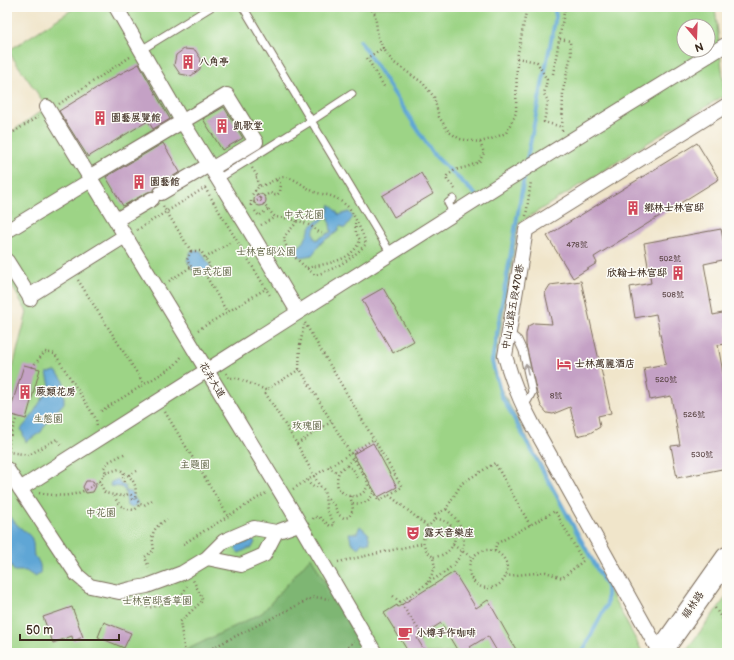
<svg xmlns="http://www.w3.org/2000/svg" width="734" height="660" viewBox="0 0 734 660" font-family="'Balsamiq Sans','LXGW WenKai TC',sans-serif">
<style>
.green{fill:#9dd486;stroke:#6c7f52;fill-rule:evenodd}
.forest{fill:#7eb673;stroke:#5c7048}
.water{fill:#5ea6d5;stroke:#4c687a;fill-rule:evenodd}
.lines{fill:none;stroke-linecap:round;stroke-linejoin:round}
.stream{stroke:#5ea6d5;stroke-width:4}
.building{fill:#c4a1c5}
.lane-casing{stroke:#7a6b5a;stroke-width:9}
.street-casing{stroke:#7a6b5a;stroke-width:16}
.primary-casing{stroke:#7a6b5a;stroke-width:24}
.path{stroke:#7a6b5a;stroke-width:2.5;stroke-dasharray:1 3;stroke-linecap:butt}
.lane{stroke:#fff;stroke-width:7}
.street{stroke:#fff;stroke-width:14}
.primary{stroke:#fff;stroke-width:22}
.oneway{stroke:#a79f9a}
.labels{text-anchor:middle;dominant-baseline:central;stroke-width:3;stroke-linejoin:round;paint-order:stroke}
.number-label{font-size:8px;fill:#5d4848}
.poi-label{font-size:10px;font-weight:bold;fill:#3b2a1e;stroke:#fdfcf7;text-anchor:start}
.park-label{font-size:10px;fill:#585d3d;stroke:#fdfcf7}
.street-label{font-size:10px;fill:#3b2a1e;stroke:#fdfcf7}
</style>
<rect width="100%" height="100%" fill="#fdfcf7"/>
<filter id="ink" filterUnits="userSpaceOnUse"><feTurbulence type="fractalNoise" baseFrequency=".025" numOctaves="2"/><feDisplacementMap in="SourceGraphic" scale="8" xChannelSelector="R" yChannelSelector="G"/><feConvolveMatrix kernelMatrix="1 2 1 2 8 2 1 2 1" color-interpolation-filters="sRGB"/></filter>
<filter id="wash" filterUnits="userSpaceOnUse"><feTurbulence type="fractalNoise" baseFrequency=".012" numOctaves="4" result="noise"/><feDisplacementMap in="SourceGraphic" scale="16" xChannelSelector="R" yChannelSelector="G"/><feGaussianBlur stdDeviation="0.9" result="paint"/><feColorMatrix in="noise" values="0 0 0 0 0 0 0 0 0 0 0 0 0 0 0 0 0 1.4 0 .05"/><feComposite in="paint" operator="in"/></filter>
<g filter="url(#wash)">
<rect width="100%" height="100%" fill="#f0e5ca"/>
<!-- green -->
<path class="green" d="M76 7H715L725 95 519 223 493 374 643 653H7V391L27 312 7 277V135L47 107 8 51ZM684 26H708V50H684Z
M727 596V653H684Z"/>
<!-- forest -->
<path class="forest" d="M311 557 365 653H180L262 613Z"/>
<!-- water -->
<path class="water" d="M330 204 339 215 349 212 353 217 345 228 340 226 337 232 322 242 312 255 301 257 294 251 304 242 311 226 328 213ZM326 217H329L331 232 316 240C310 227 317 226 326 217Z
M191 251H201L210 266 205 274 196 275 187 260Z
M56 371 64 381V403L47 422 41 432 26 442 21 429 29 420 50 386 47 373Z
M118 479 120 484 125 486 126 491 131 492 138 503 132 508 127 506 125 491 121 487 110 486 111 482Z
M11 517C17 528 29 532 32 539 34 544 33 551 34 556 40 562 41 565 40 574L35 577 26 571H14L10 565 9 555 7 554V519Z
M360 526 368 533 370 543H362L358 548 351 542 349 533H357Z
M252 539 255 542 252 548 247 549 239 553 235 549 238 543H247Z"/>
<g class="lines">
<!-- stream -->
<path class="stream" d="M360 41 434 155 475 194
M526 164 556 16 554 7
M525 172 492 361 501 395 607 587V604L582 653"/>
</g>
<g id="blocks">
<!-- building -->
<path class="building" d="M184 49 195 50 201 59 200 69 191 76 180 74 174 65 176 55Z
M139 64 170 119 153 129 148 121 88 157 59 111 116 76Z
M224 107 243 138 222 150 203 119Z
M163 143 180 172 157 186 153 191 148 192 123 206 106 177Z
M697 143 719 179 594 257 597 263 573 278 547 236Z
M421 173 433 194 394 217 382 196Z
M254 200a6 6 0 1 1 12 0a6 6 0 1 1-12 0Z
M721 229 727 259 704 264 713 315 727 312V344L718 345 727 395V468L677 478 671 446 680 445 671 396 650 400 644 368 666 364 656 314 635 318 630 287 651 283 644 243Z
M581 281 611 413 598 416 600 427 590 433 577 436 570 407 553 414 547 413 541 406 537 394 526 345V334L528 326 534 323 552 324 545 293 550 285Z
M383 288 414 341 393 353 362 300Z
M24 365 40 369 26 419 9 414Z
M373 443 397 487 378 497 353 454Z
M86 481H93L96 486 93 492 86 493 83 487Z
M454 572 476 608 488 600 518 653H498L488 636 470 647 474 653H459L441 623 417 638 426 653H409L384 613 397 605 398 607Z
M72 607 83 637 73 641 72 636 53 643 43 617Z
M104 622 131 633 124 648 98 637Z"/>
</g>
</g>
<g filter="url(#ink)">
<use href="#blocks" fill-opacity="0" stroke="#7a6b5a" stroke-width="1"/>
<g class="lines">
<defs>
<path id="lane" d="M243 7 391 254
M141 50 211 7
M218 179 311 121 352 94
M453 199 448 203 454 214
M509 333 518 340 523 351 532 392 528 400 522 403"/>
<path id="street" d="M116 7 182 121 250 231 298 312
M47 107 294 514 375 653
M89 177 227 95 256 142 211 169
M161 193 209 165
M116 220 152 199
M7 231 91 180
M7 261 29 296
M30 299 29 296 125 236
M7 469 77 575 90 586 119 592 131 589 147 586 182 573 207 558 224 541 254 528 276 532 299 524
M20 489 502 183 727 44
M207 558 241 565 264 555 276 532
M660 653 533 425C521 403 512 381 505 356L526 230 727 105"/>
<path id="primary" d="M660 653 727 558"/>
</defs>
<!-- lane casing -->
<use href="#lane" class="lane-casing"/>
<!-- street casing -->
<use href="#street" class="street-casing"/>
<!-- primary casing -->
<use href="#primary" class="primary-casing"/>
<!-- path -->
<path class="path" d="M369 7 375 14 378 37 383 48 393 62 423 83 434 97 439 117 449 132 460 139 480 142 491 139 506 133 516 113 517 58 527 7
M560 39 570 41 571 55 563 90 562 132
M383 47V48L367 58 385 88
M517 58 537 62 547 80 544 94 548 101 544 122 562 127
M553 74 565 7
M59 104 130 57
M7 136 38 117
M252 168 258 177 256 178 259 186
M205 188 271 297
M455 189 447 180V176L455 170 467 167 479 162 484 153 480 142
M255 190 260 200 275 217C287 218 300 220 311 226 315 229 317 232 322 233
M250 205 270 193 275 195H277L280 192 281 184 276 180
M163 206 191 251
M251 206V196L259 186C269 185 277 176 285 177 296 178 304 187 313 191 318 194 325 194 331 196 337 198 344 203 349 208 353 212 365 238 366 244 352 259 334 270 315 275 307 268 280 248 285 236 288 231 294 227 297 221
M255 211 259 216 268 209
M526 216 531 181
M261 225 275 217
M137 230 206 187
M191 251H201L210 266 205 274 196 275 187 260Z
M205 258 236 239
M307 268C327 263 352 262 360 240L356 233 355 221
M205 274 227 312
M78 280 144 384
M169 281 191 267
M305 323 402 487 379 501 300 369 264 391 297 444 319 485 324 490 325 496 334 505 339 515 344 518 349 517 353 510 352 503
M198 330 267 288
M32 367 45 352 55 354 96 419 97 426
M299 369 300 345 304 325
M226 373 229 378H237L266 390
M101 411 174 366 183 355
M165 412 228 516
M17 416 9 440V452L29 455 57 439 63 447
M297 444 331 422
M347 466 353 457
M328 467 338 473
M106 473 119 469C131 477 138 482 135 498
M129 475 137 471
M357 478C355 471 354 469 347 466 337 469 336 479 338 488 347 500 363 499 368 485
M308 480 310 484 315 488 319 485
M99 481 105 493 114 495 125 496 128 494 131 495 132 499 135 498 140 504 144 505 154 499
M124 482 123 476 124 473
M293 489 374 439
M39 493C62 497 77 498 98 482 101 479 103 476 106 473L104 468 108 462 126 453
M389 495 427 526
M114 496C120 507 123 509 135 510L140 504
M350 496 352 503C362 505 370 502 373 493
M313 519 314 517H319L330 526 334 525V523L327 511 325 497
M436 519 435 515 446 509 462 483 495 463 530 525
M183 544 266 493
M453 545 473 558
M469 569a19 19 0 1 1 38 0a19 19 0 1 1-38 0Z
M495 551 496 544 555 511 583 561 562 578 546 572 506 576
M338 562 424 543
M149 568 145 557 154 550C151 533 152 529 167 519
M428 582 435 568 433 557C417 545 423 529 436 519 463 521 460 555 433 557
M393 596 400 602 425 639
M136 601C149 610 149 608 162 604 178 599 179 601 187 586
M400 602C410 596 419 589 428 583 437 577 446 572 453 565 471 546 465 524 446 509
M715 608 727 626
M185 653 180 622 203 600 193 580
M202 653 314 597 329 599
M343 653 354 641"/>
<!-- lane -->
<use href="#lane" class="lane"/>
<!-- street -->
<use href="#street" class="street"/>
<!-- primary -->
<use href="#primary" class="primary"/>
</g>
<!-- one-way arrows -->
<defs><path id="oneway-shaft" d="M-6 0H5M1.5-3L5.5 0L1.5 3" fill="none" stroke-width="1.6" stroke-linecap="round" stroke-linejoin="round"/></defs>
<use class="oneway" href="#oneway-shaft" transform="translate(527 369) rotate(-102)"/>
</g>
<!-- icons -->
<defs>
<symbol id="building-bare" viewBox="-9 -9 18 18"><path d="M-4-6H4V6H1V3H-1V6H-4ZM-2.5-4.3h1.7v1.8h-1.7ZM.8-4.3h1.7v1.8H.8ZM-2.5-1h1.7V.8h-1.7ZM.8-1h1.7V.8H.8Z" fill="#d1495b" stroke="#fdfcf7" stroke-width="2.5" paint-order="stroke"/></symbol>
<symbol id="hotel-bare" viewBox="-9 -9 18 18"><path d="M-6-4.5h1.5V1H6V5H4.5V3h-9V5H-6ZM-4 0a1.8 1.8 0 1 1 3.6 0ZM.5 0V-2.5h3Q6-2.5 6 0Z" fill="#d1495b" stroke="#fdfcf7" stroke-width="2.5" paint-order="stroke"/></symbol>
<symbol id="theatre-bare" viewBox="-9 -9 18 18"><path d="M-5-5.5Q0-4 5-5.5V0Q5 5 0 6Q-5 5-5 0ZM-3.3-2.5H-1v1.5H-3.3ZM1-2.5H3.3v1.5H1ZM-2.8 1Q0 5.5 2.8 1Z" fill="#d1495b" stroke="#fdfcf7" stroke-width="2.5" paint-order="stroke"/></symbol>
<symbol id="cafe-bare" viewBox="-9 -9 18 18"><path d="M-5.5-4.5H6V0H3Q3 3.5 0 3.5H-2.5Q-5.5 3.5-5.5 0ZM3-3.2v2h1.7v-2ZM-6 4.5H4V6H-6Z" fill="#d1495b" stroke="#fdfcf7" stroke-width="2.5" paint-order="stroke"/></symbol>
</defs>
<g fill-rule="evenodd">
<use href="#building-bare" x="178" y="52" width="20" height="20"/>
<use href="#building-bare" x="90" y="108" width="20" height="20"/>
<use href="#building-bare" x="212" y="116" width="20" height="20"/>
<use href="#building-bare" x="129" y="172" width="20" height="20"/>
<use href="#building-bare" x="623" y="198" width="20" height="20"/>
<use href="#building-bare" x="668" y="263" width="20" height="20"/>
<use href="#hotel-bare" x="554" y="354" width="20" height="20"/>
<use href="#building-bare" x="15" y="382" width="20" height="20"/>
<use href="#theatre-bare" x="403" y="523" width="20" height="20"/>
<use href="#cafe-bare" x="395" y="623" width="20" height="20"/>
</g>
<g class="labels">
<!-- number labels -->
<g class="number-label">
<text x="577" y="244">478號</text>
<text x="670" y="258">502號</text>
<text x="673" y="294">508號</text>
<text x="666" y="379">520號</text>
<text x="556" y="395">8號</text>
<text x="694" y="414">526號</text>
<text x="702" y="454">530號</text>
</g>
<!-- poi labels -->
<g class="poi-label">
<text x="199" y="62">八角亭</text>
<text x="111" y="118">園藝展覽館</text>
<text x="233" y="126">凱歌堂</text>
<text x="150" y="182">園藝館</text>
<text x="644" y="208">鄉林士林官邸</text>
<text x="667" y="273" text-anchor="end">欣翰士林官邸</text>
<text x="575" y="364">士林萬麗酒店</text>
<text x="36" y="392">蕨類花房</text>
<text x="424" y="533">露天音樂座</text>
<text x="416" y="633">小樽手作咖啡</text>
</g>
<!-- park labels -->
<g class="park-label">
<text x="304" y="215">中式花園</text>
<text x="266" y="252">士林官邸公園</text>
<text x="212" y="272">西式花園</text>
<text x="48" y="419">生態園</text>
<text x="307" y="426">玫瑰園</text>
<text x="195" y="465">主題園</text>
<text x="101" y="513">中花園</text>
<text x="157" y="601">士林官邸香草園</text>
</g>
<!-- street labels -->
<g class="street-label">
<text transform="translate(513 307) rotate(-80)">中山北路五段470巷</text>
<text transform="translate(212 380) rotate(59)">花卉大道</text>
<text transform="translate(693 605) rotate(-55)">福林路</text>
</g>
</g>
<!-- margin -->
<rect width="734" height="660" fill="none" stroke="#fdfcf7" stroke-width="24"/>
<!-- north arrow -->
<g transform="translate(696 38) rotate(161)"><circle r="19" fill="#fdfcf7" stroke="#afa8a0"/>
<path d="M0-3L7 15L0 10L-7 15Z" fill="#d1495b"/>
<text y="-6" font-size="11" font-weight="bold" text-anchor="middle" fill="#3b2a1e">N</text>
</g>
<!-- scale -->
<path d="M20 634v6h99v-6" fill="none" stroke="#3b2a1e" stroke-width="2"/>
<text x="26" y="634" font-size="12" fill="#3b2a1e" stroke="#fdfcf7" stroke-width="3" paint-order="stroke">50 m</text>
</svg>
